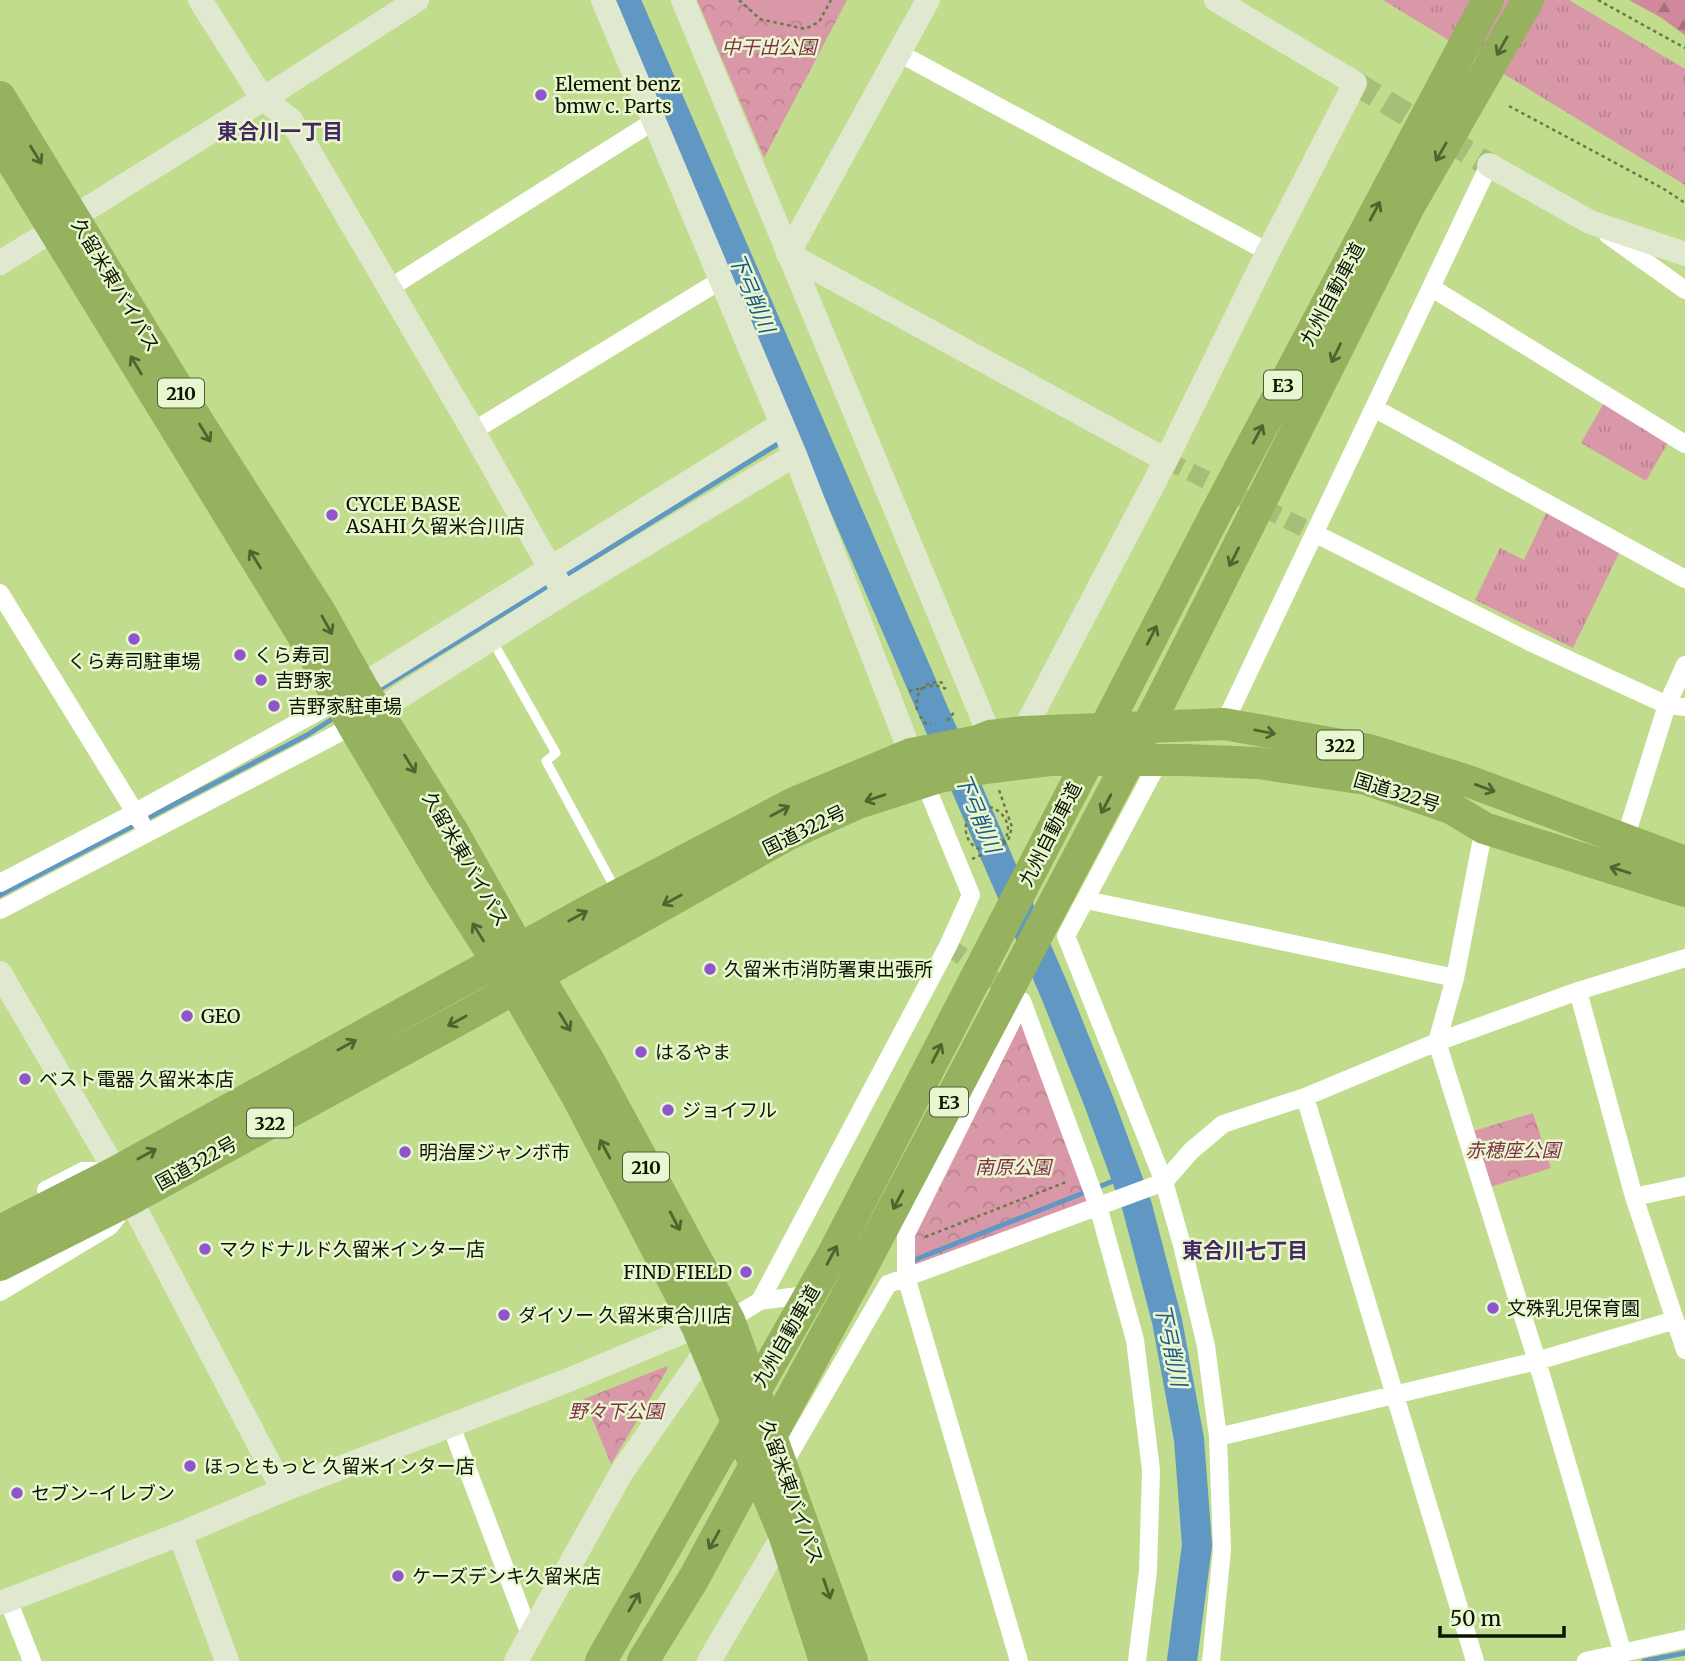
<svg xmlns="http://www.w3.org/2000/svg" width="1685" height="1661" viewBox="0 0 1685 1661" font-family="Merriweather,'Noto Sans JP',serif">
<style>
.grass{fill:url(#grass-tufts)}
.forest{fill:url(#forest-firs)}
.park{fill:url(#park-crowns)}
.pitch{fill:#d998a7}
.lines{fill:none;stroke-linecap:round;stroke-linejoin:round}
.stream{stroke:#6097c3;stroke-width:5}
.river{stroke:#6097c3;stroke-width:30}
.street-tunnel{stroke:#a6be77;stroke-width:18;stroke-dasharray:18 9;stroke-linecap:butt}
.secondary-tunnel{stroke:#a6be77;stroke-width:24;stroke-dasharray:24 12;stroke-linecap:butt}
.path{stroke:#687a47;stroke-width:2.5;stroke-dasharray:3.5 3.5;stroke-linecap:butt}
.lane{stroke:#fff;stroke-width:9}
.street{stroke:#fff;stroke-width:18}
.secondary{stroke:#e0e8cf;stroke-width:24}
.highway{stroke:#96b25e;stroke-width:32}
.oneway{stroke:#51632f}
.poi-dot{fill:#9055cc;stroke:#e9f7d0;stroke-width:2.5}
.labels{text-anchor:middle;dominant-baseline:central;stroke-width:5;stroke-linejoin:round;paint-order:stroke}
.shield{fill:#e9f7d0;stroke:#4e583e;stroke-width:2}
.shield-label{font-size:18px;font-weight:bold;fill:#0c1400}
.park-label{font-size:19px;font-style:italic;fill:#832f49;stroke:#e9f7d0}
.poi-label{font-size:19px;fill:#0c1400;stroke:#e9f7d0;text-anchor:start}
.street-label{font-size:19px;fill:#0c1400;stroke:#e9f7d0}
.neighbourhood-label{font-size:21px;font-weight:bold;fill:#432760;stroke:#e9f7d0}
.water-label{font-size:21px;font-style:italic;fill:#1e5b86;stroke:#e9f7d0}
</style>
<defs>
<pattern id="grass-tufts" width="24" height="20" patternUnits="userSpaceOnUse" patternTransform="scale(1.75)"><rect width="24" height="20" fill="#d998a7"/><path d="M3 7l-1-3M5 7V3M7 7l1-3M15 17l-1-3M17 17v-4M19 17l1-3" fill="none" stroke="#b9828e"/></pattern>
<pattern id="forest-firs" width="22" height="20" patternUnits="userSpaceOnUse" patternTransform="scale(1.75)"><rect width="22" height="20" fill="#cf899a"/><path d="M5 1l3.5 6h-7zM16 11l3.5 6h-7z" fill="#a66f7b"/></pattern>
<pattern id="park-crowns" width="20" height="18" patternUnits="userSpaceOnUse" patternTransform="scale(1.75)"><rect width="20" height="18" fill="#d998a7"/><path d="M2 6a3 3 0 1 1 6 0M12 15a3 3 0 1 1 6 0" fill="none" stroke="#b9828e"/></pattern>
</defs>
<rect width="100%" height="100%" fill="#c1dc8c"/>
<!-- grass -->
<path class="grass" d="M1383 0H1569L1682 67 1685 69V185Z
M1604 403 1669 441 1646 481 1581 443Z
M1547 511 1622 547 1573 648 1475 600 1500 548 1524 560Z"/>
<!-- forest -->
<path class="forest" d="M1629 0H1685V35L1660 17Z"/>
<!-- park -->
<path class="park" d="M697 0H847L764 158Z
M1022 1001 1098 1206 906 1277V1234Z
M1533 1113 1551 1168 1484 1189 1467 1133Z
M667 1366V1370L611 1464 584 1399Z"/>
<!-- pitch -->
<path class="pitch" d="M747 0H827L817 18C790 25 768 20 747 0Z"/>
<g class="lines">
<!-- stream -->
<path class="stream" d="M792 435 808 425
M563 577 781 442
M375 692 552 584
M0 895 307 735 337 716
M909 1262 1126 1176
M1644 1661 1685 1653"/>
<!-- river -->
<path class="river" d="M625 0 1055 992 1099 1102 1137 1206 1167 1321 1189 1439 1197 1545 1182 1661"/>
<!-- street-tunnel -->
<path class="street-tunnel" d="M1166 460 1316 534
M948 946 1013 994"/>
<!-- secondary-tunnel -->
<path class="secondary-tunnel" d="M1355 83 1489 165"/>
<!-- path -->
<path class="path" d="M739 0 760 19 805 29 819 22 831 0
M1598 0 1685 48
M1509 106 1664 189 1685 203
M909 691 935 685 947 689
M917 710C915 691 924 679 945 683
M920 716 925 723 931 724
M947 721 956 710
M972 859C983 854 999 849 1005 839 1016 822 994 799 977 809 953 822 969 869 1008 841L1012 827 999 790
M925 1237 1066 1182"/>
<!-- lane -->
<path class="lane" d="M492 640 556 753 546 761 616 890"/>
<!-- street -->
<path class="street" d="M899 53 1268 252
M1608 235 1685 290
M1432 288 1685 444
M388 289 654 121
M1374 408 1685 579
M473 431 721 280
M1316 534 1530 642 1667 705 1685 707
M0 593 141 822
M1224 724 1489 165
M1159 761 1066 936 1164 1182 1182 1245 1206 1346 1218 1437 1222 1550 1211 1661
M1484 828 1455 978 1437 1042 1537 1361 1623 1654
M1625 839 1667 705 1685 665
M0 883 136 812 344 697
M1086 900 1455 978
M0 910 360 722
M1578 991 1634 1197 1685 1350
M1305 1097 1475 1661
M46 1190 83 1171H105
M1634 1197 1685 1186
M0 1292 110 1226 117 1217
M760 1301 812 1294
M729 1320 760 1301 948 946 971 895 922 776
M451 1426 531 1637
M1218 1437 1537 1361 1675 1320
M783 1468V1465L888 1284 1164 1182 1191 1151 1223 1124 1305 1097 1437 1042 1578 991 1685 958
M8 1600 32 1661
M1019 1661 906 1277V1234L1022 1001 1098 1206 1135 1340 1151 1470 1148 1571 1137 1661
M1586 1661 1685 1639"/>
<!-- secondary -->
<path class="secondary" d="M200 0 263 99 291 120 473 431 564 593
M603 0 795 455 911 754
M683 0 990 736 1002 748
M928 0 788 254 1166 460
M1489 165 1590 222 1685 254
M0 263 263 99 417 0
M361 686 782 424
M377 711 564 593 795 455
M1022 747 1023 732 1166 460 1268 252 1355 83 1216 0
M0 973 116 1172 283 1490
M180 1534 227 1661
M0 1603 180 1534 283 1490 571 1379 697 1326 715 1323
M516 1661 623 1470 716 1337
M709 1661 784 1534"/>
<!-- highway -->
<path class="highway" d="M0 97 202 428 320 612 363 689 453 832 519 949 537 975 589 1061 729 1320 852 1661
M0 142 302 634 353 725 442 875 515 989 577 1096 697 1326 784 1534 825 1661
M0 1231 116 1172 590 910 794 803 911 754 978 741 990 736 1023 732 1224 724 1369 750 1468 781 1685 862
M0 1265 129 1200 469 1014 785 836 858 803 939 777 985 768 1050 760H1185L1258 763 1366 779 1451 808 1484 828 1685 891
M601 1661 832 1256 1214 517 1488 0
M643 1661 694 1578 858 1275 1161 700 1408 208 1528 0"/>
</g>
<!-- one-way arrows -->
<defs><path id="oneway-shaft" d="M-6 0H5M1.5-3L5.5 0L1.5 3" fill="none" stroke-width="1.6" stroke-linecap="round" stroke-linejoin="round" transform="scale(1.75)"/></defs>
<g class="oneway">
<use href="#oneway-shaft" transform="translate(1502 46) rotate(119)"/>
<use href="#oneway-shaft" transform="translate(1441 152) rotate(120)"/>
<use href="#oneway-shaft" transform="translate(36 155) rotate(58)"/>
<use href="#oneway-shaft" transform="translate(1375 211) rotate(-62)"/>
<use href="#oneway-shaft" transform="translate(1336 353) rotate(116)"/>
<use href="#oneway-shaft" transform="translate(136 365) rotate(-121)"/>
<use href="#oneway-shaft" transform="translate(205 433) rotate(58)"/>
<use href="#oneway-shaft" transform="translate(1258 434) rotate(-62)"/>
<use href="#oneway-shaft" transform="translate(1234 557) rotate(117)"/>
<use href="#oneway-shaft" transform="translate(255 559) rotate(-122)"/>
<use href="#oneway-shaft" transform="translate(327 625) rotate(61)"/>
<use href="#oneway-shaft" transform="translate(1152 635) rotate(-63)"/>
<use href="#oneway-shaft" transform="translate(1265 732) rotate(11)"/>
<use href="#oneway-shaft" transform="translate(410 764) rotate(58)"/>
<use href="#oneway-shaft" transform="translate(1485 788) rotate(20)"/>
<use href="#oneway-shaft" transform="translate(875 798) rotate(161)"/>
<use href="#oneway-shaft" transform="translate(1106 804) rotate(118)"/>
<use href="#oneway-shaft" transform="translate(780 811) rotate(-28)"/>
<use href="#oneway-shaft" transform="translate(1620 870) rotate(-163)"/>
<use href="#oneway-shaft" transform="translate(672 900) rotate(151)"/>
<use href="#oneway-shaft" transform="translate(578 916) rotate(-29)"/>
<use href="#oneway-shaft" transform="translate(478 932) rotate(-122)"/>
<use href="#oneway-shaft" transform="translate(457 1021) rotate(151)"/>
<use href="#oneway-shaft" transform="translate(565 1022) rotate(59)"/>
<use href="#oneway-shaft" transform="translate(347 1045) rotate(-29)"/>
<use href="#oneway-shaft" transform="translate(937 1053) rotate(-63)"/>
<use href="#oneway-shaft" transform="translate(605 1149) rotate(-118)"/>
<use href="#oneway-shaft" transform="translate(147 1154) rotate(-29)"/>
<use href="#oneway-shaft" transform="translate(898 1200) rotate(118)"/>
<use href="#oneway-shaft" transform="translate(675 1221) rotate(62)"/>
<use href="#oneway-shaft" transform="translate(832 1255) rotate(-62)"/>
<use href="#oneway-shaft" transform="translate(714 1540) rotate(119)"/>
<use href="#oneway-shaft" transform="translate(827 1589) rotate(71)"/>
<use href="#oneway-shaft" transform="translate(634 1602) rotate(-60)"/>
</g>
<!-- markers -->
<g class="poi-dot">
<circle cx="541" cy="95" r="7"/>
<circle cx="332" cy="515" r="7"/>
<circle cx="134" cy="639" r="7"/>
<circle cx="240" cy="655" r="7"/>
<circle cx="261" cy="680" r="7"/>
<circle cx="274" cy="706" r="7"/>
<circle cx="710" cy="969" r="7"/>
<circle cx="187" cy="1016" r="7"/>
<circle cx="641" cy="1052" r="7"/>
<circle cx="25" cy="1079" r="7"/>
<circle cx="668" cy="1110" r="7"/>
<circle cx="405" cy="1152" r="7"/>
<circle cx="205" cy="1249" r="7"/>
<circle cx="746" cy="1272" r="7"/>
<circle cx="1493" cy="1308" r="7"/>
<circle cx="504" cy="1315" r="7"/>
<circle cx="190" cy="1466" r="7"/>
<circle cx="17" cy="1493" r="7"/>
<circle cx="398" cy="1576" r="7"/>
</g>
<g class="labels">
<!-- shield labels -->
<g class="shield">
<rect x="1264" y="370.5" width="38" height="29" rx="5"/>
<rect x="158" y="378.5" width="46" height="29" rx="5"/>
<rect x="1317" y="730.5" width="46" height="29" rx="5"/>
<rect x="930" y="1087.5" width="38" height="29" rx="5"/>
<rect x="247" y="1108.5" width="46" height="29" rx="5"/>
<rect x="623" y="1152.5" width="46" height="29" rx="5"/>
</g>
<g class="shield-label">
<text x="1283" y="385">E3</text>
<text x="181" y="393">210</text>
<text x="1340" y="745">322</text>
<text x="949" y="1102">E3</text>
<text x="270" y="1123">322</text>
<text x="646" y="1167">210</text>
</g>
<!-- park labels -->
<g class="park-label">
<text x="769" y="47">中干出公園</text>
<text x="1513" y="1150">赤穂座公園</text>
<text x="1013" y="1167">南原公園</text>
<text x="616" y="1411">野々下公園</text>
</g>
<!-- poi labels -->
<g class="poi-label">
<text x="555" y="84">Element benz<tspan x="555" dy="22">bmw c. Parts</tspan></text>
<text x="346" y="504">CYCLE BASE<tspan x="346" dy="22">ASAHI 久留米合川店</tspan></text>
<text x="254" y="655">くら寿司</text>
<text x="134" y="661" text-anchor="middle">くら寿司駐車場</text>
<text x="275" y="680">吉野家</text>
<text x="288" y="706">吉野家駐車場</text>
<text x="724" y="969">久留米市消防署東出張所</text>
<text x="201" y="1016">GEO</text>
<text x="655" y="1052">はるやま</text>
<text x="39" y="1079">ベスト電器 久留米本店</text>
<text x="682" y="1110">ジョイフル</text>
<text x="419" y="1152">明治屋ジャンボ市</text>
<text x="219" y="1249">マクドナルド久留米インター店</text>
<text x="732" y="1272" text-anchor="end">FIND FIELD</text>
<text x="1507" y="1308">文殊乳児保育園</text>
<text x="518" y="1315">ダイソー 久留米東合川店</text>
<text x="204" y="1466">ほっともっと 久留米インター店</text>
<text x="31" y="1493">セブン-イレブン</text>
<text x="412" y="1576">ケーズデンキ久留米店</text>
</g>
<!-- street labels -->
<g class="street-label">
<text transform="translate(116 285) rotate(59)">久留米東バイパス</text>
<text transform="translate(1332 294) rotate(-62)">九州自動車道</text>
<text transform="translate(1397 792) rotate(17)">国道322号</text>
<text transform="translate(804 830) rotate(-26)">国道322号</text>
<text transform="translate(1050 834) rotate(-63)">九州自動車道</text>
<text transform="translate(466 859) rotate(60)">久留米東バイパス</text>
<text transform="translate(196 1163) rotate(-29)">国道322号</text>
<text transform="translate(786 1336) rotate(-60)">九州自動車道</text>
<text transform="translate(792 1492) rotate(70)">久留米東バイパス</text>
</g>
<!-- neighbourhood labels -->
<g class="neighbourhood-label">
<text x="280" y="131">東合川一丁目</text>
<text x="1245" y="1250">東合川七丁目</text>
</g>
<!-- water labels -->
<g class="water-label">
<text transform="translate(752 293) rotate(67)">下弓削川</text>
<text transform="translate(978 813) rotate(67)">下弓削川</text>
<text transform="translate(1171 1345) rotate(78)">下弓削川</text>
</g>
</g>
<!-- scale -->
<path d="M1440 1626v10h124v-10" fill="none" stroke="#0c1400" stroke-width="3.5"/>
<text x="1450" y="1626" font-size="21" fill="#0c1400" stroke="#e9f7d0" stroke-width="5" paint-order="stroke">50 m</text>
</svg>
